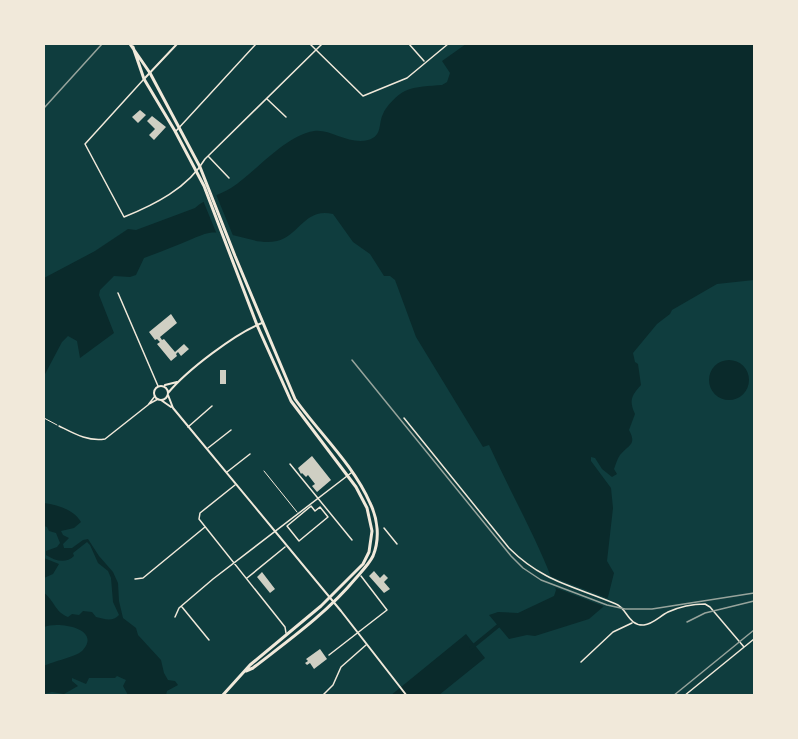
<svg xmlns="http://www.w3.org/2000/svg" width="798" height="739" viewBox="0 0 798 739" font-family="'Archivo Narrow',sans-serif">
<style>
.water{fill:#0a2a2b}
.pier{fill:#0f3d3e}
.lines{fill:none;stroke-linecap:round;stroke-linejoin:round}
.canal{stroke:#0a2a2b;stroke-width:4}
.building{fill:#cfcfc3}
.service{stroke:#f1e9da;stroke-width:1}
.pedestrian{stroke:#f1e9da;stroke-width:1.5}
.minor{stroke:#f1e9da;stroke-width:1.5}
.tertiary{stroke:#f1e9da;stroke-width:2}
.secondary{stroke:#f1e9da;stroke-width:2}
.trunk{stroke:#f1e9da;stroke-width:3}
.rail{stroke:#97a49c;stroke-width:1.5}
</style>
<rect width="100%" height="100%" fill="#0f3d3e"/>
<!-- water -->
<path class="water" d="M466 44H754V280L717 284 672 310 670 314 657 324 633 353 635 362 638 364 641 385C631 396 629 401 635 414L629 430C637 445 629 444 620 455 617 459 616 464 614 469L617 474 612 477 602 469 595 458 591 457V461L611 488 613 508 607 561 614 573 608 597 603 607 589 619 535 636 527 635 509 639 489 615 498 612 518 613 554 596 556 590C538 540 511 494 489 445L483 447 416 337 395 280 390 276H384L370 254 353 242 333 214C305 207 299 236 277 241 254 246 232 230 209 233 203 234 197 237 192 239 176 246 160 252 144 258L136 275 130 277 114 276 100 290 99 295 114 333 80 358 77 341 68 336 62 342 44 376V278L95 251 128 229 136 230 195 208C206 198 219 195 231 188 257 171 284 136 314 131 329 128 349 145 368 140 383 136 378 123 383 114 386 106 398 94 405 91 416 86 430 86 442 85L447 82 450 73 442 61Z
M709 380a20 20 0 1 1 40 0a20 20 0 1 1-40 0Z
M44 503C58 505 73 509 81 522L74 528 61 531 63 535 69 538 63 544 64 548H72L83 540 88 539 99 556 113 572 118 583 119 601 123 618 136 628 138 635 161 660 164 673 168 680 175 681 178 685 167 691 166 695H128L123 686 126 680 117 676 115 678H89L86 684 72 678V681L78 686 64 694 52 692 44 694V666C53 661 77 657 83 650 102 628 57 621 44 627V593C54 600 55 612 68 617L72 614 79 615 83 611 92 612 96 617C104 619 113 622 119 615L113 602 111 578 108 571 98 563 90 545 87 542 73 553 74 556C66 564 55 561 46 555V551L57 547 60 543 56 533 49 531 47 527 44 526Z
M44 558 59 564 53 574 44 578Z
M466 634 485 658 439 695 390 696Z"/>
<!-- pier -->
<path class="pier" d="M215 192 234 238 218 237 202 198Z
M547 575 609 599 606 607 551 586Z"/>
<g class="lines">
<!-- canal -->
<path class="canal" d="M471 648 498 626"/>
</g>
<!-- building -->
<path class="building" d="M140 110 146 115 138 123 132 117Z
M152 116 166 127 154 140 149 135 155 129 147 121Z
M171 314 177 323 160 337 162 340 164 339 175 352 184 344 189 349 181 356 178 352 176 354 177 356 171 361 157 344 160 342 157 339 155 340 149 332Z
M220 370H226V384H220Z
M312 456 331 480 317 492 312 486 315 484 308 475 306 477 302 473 301 474 298 468Z
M374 571 380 578 384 574 388 578 384 582 390 589 384 593 369 576Z
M262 572 275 589 270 593 257 577Z
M320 649 327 659 314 669 310 663 307 665 305 663 308 661 306 659Z"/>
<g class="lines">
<!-- service -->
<path class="service" d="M44 418 57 425
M264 471 297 512"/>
<!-- pedestrian -->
<path class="pedestrian" d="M311 506 315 511 320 507 328 517 299 541 287 526Z"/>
<!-- minor -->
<path class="minor" d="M310 44 363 96 407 78 448 44
M409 44 424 61
M144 79 85 144 124 217C154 205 188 188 205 159L322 44
M267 99 286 117
M176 131 256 44
M209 157 229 178
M118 293 158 386
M149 404 158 399
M404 418 509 548C543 582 574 586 616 604 627 608 628 626 644 625 653 624 660 616 668 612 679 607 693 604 705 604L710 607 744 647
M59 426C73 433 88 442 105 439L148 405 155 396
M188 427 212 406
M208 448 231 430
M290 464 352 540
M227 472 250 454
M235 485 200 513 199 519 285 627 286 633
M384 528 397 544
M247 578 285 547
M135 579 143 578 205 527
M182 607 209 640
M175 617 179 608 213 579 351 473
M329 655 387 610 361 576
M581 662 613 632 632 623
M322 696 333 685 341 667 366 645
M684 696 754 639"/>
<!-- tertiary -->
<path class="tertiary" d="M165 385 177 382
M154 393a7 7 0 1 1 14 0a7 7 0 1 1-14 0Z
M168 393C187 370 236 333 262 323
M168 395 173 408 341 611 407 696
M161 400 171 407"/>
<!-- secondary -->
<path class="secondary" d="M144 79 177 44"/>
<!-- trunk -->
<path class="trunk" d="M130 44 150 73 200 167 235 256 295 399C319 433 353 464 370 503 378 519 380 539 373 556 369 564 362 571 356 578 327 613 289 640 253 668L246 671
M133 47 144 79 175 131 204 186 257 325 291 401 356 487 367 508 372 531 369 552 363 564 321 606 250 665 222 696"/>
<!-- rail -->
<path class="rail" d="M44 108 102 44
M352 360 511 556 523 568 541 580 607 605 625 609H652L754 593
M687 622 705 613 754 601
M673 696 754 630"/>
</g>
<!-- border -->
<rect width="798" height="739" fill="none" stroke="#f1e9da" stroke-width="90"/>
</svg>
